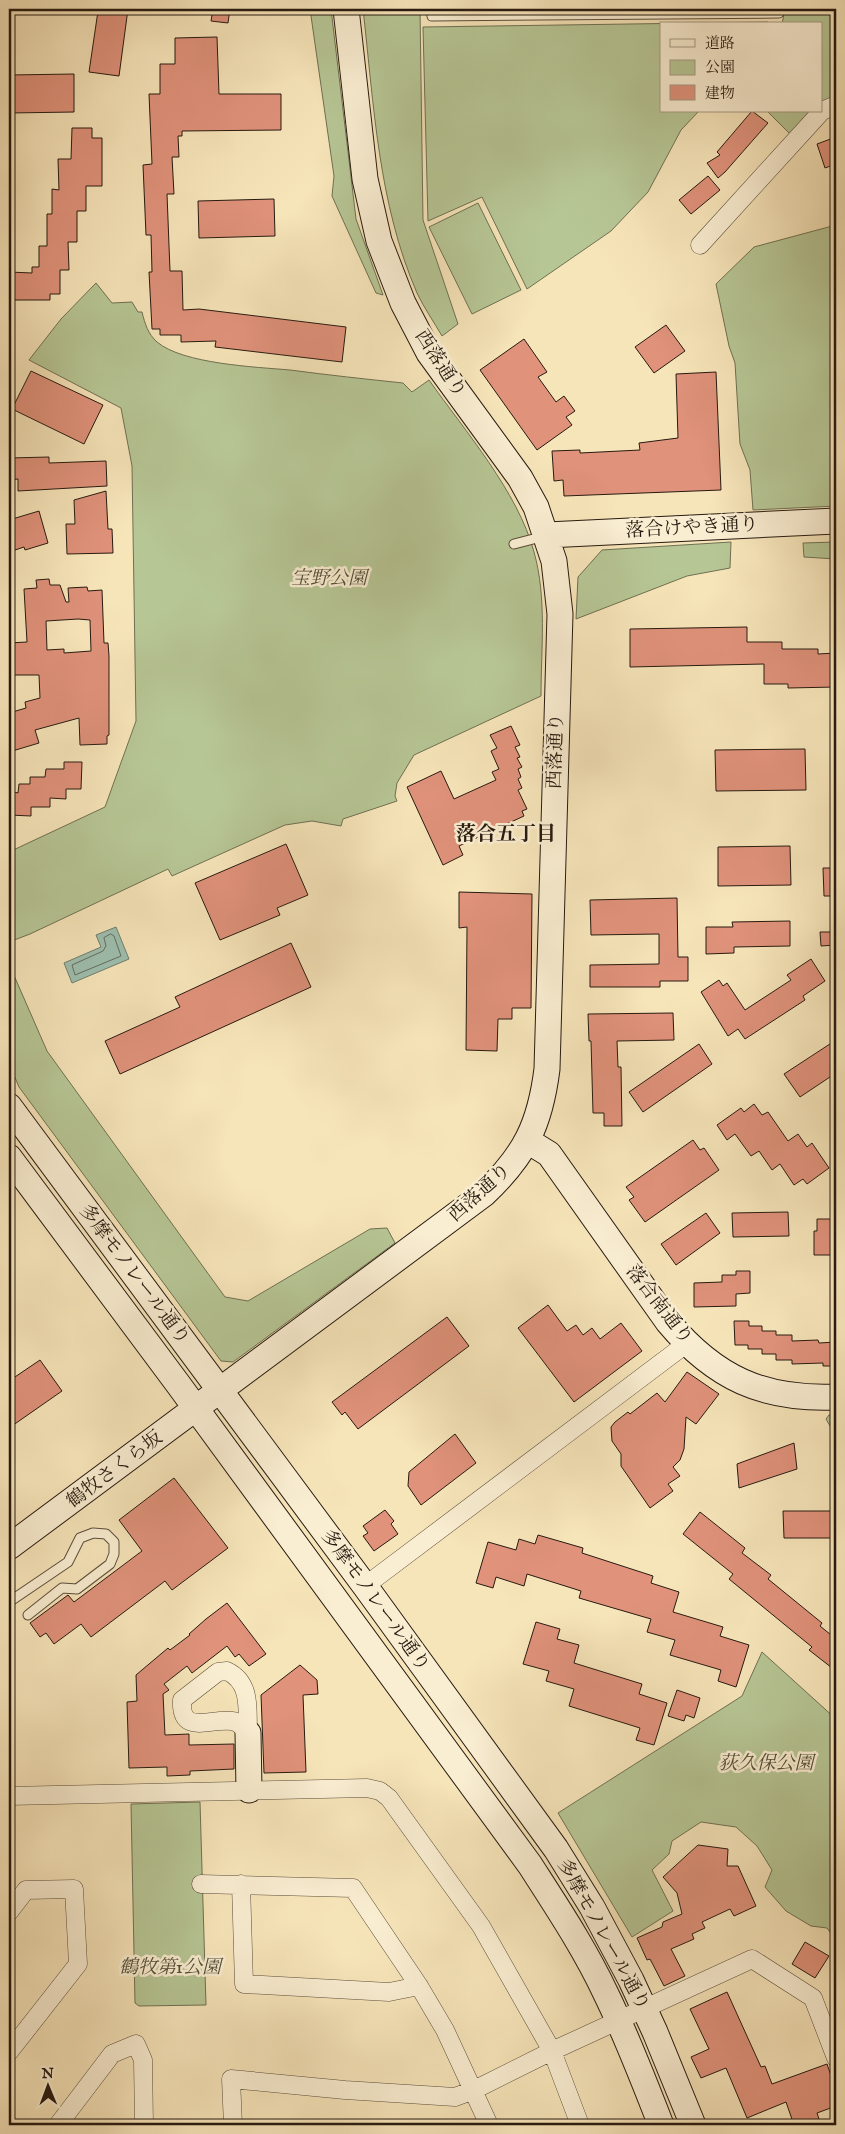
<svg xmlns="http://www.w3.org/2000/svg" width="845" height="2134" viewBox="0 0 845 2134" font-family="'IM FELL English','Noto Serif JP',serif">
<style>
.green{fill:#b7c695;stroke:#6f7052}
.water{fill:#9dbfaf;stroke:#6e7d6f}
.lines{fill:none;stroke-linecap:round;stroke-linejoin:round}
.shore{stroke:#626c60;stroke-width:1}
.building{fill:#e0927b;stroke:#271a10;fill-rule:evenodd}
.lane-casing{stroke:#5b4d3a;stroke-width:11}
.street-casing{stroke:#5b4d3a;stroke-width:19}
.secondary-casing{stroke:#271a10;stroke-width:27}
.lane{stroke:#faeed2;stroke-width:9}
.street{stroke:#faeed2;stroke-width:18}
.secondary{stroke:#faeed2;stroke-width:25}
.labels{text-anchor:middle;dominant-baseline:central;stroke-width:5;stroke-linejoin:round;paint-order:stroke}
.street-label{font-size:19px;fill:#271a10;stroke:#faeed2}
.park-label{font-size:19px;font-style:italic;fill:#524e38;stroke:#faeed2}
.neighbourhood-label{font-size:20px;font-weight:bold;fill:#271a10;stroke:#faeed2}
</style>
<rect width="100%" height="100%" fill="#f7e5ba"/>
<filter id="stains"><feTurbulence type="fractalNoise" baseFrequency=".004" numOctaves="4"/><feColorMatrix values="0 0 0 0 .2 0 0 0 0 .09 0 0 0 0 .02 0 0 0 .5 -.17"/></filter>
<radialGradient id="worn" r=".72"><stop offset=".6" stop-color="#630" stop-opacity="0"/><stop offset="1" stop-color="#630" stop-opacity=".3"/></radialGradient>
<!-- green -->
<path class="green" d="M310 9H331L356 219 383 295 376 293 332 196 334 176Z
M363 9H420L423 220 458 324 442 336C434 322 424 308 417 293 378 203 374 105 363 9Z
M785 9H836V96L821 102V24H782Z
M768 22 767 24H661V111H699L681 130 648 192 611 231 527 289 482 197 428 221 423 27Z
M767 111H811L790 134Z
M478 203 521 290 472 314 429 227Z
M836 225V506L753 510 750 470 740 444 735 363 729 346 716 284 754 247Z
M96 283 112 303 132 302 138 312H142C145 324 148 334 157 342 183 364 256 367 290 370 328 375 365 379 403 383L412 392 429 380C465 431 518 492 534 552 547 598 541 649 541 696L414 755 397 783 395 796 397 801 343 819 341 826 312 821 285 825 172 876 168 869 30 934 9 942V852L105 807 136 721 132 466 121 408 29 360 61 319Z
M731 542 730 568 687 576 576 619 578 577 602 550Z
M836 542V559L804 557 803 543Z
M9 964 47 1051 225 1297 248 1301 370 1229 387 1228 395 1243 233 1362 221 1361 19 1087 9 1063Z
M829 1415H836V1432L833 1431 826 1419Z
M762 1652 836 1719V1960L834 1956 835 1939 827 1928 811 1926 786 1911 765 1887 772 1870 757 1846 736 1827 701 1822 672 1841 669 1854 652 1870 673 1911 632 1937 558 1813 742 1696Z
M200 1802 206 2005 139 2006 135 2003 131 1804Z"/>
<!-- water -->
<path class="water" d="M116 927 129 959 72 983 64 963 101 947 96 935Z"/>
<g class="lines">
<!-- shore -->
<path class="shore" d="M111 934 114 936 121 956 75 975 72 965 103 951 106 946 104 938Z"/>
</g>
<!-- building -->
<path class="building" d="M108 9H128L119 76 89 72 98 11 108 13Z
M213 9H230L228 23 211 21Z
M217 37 219 94H281V130L182 131V136H178L179 157H172L174 194H167L170 271H182L183 310 199 309 346 327 342 362 215 347 216 341 181 342V335H160V329H152L149 272H152L151 235H146L143 165 152 164 149 94H160V64H175V38Z
M74 74V112L9 113V75Z
M752 111 768 123 725 172 718 178 707 163 720 155 717 152Z
M72 128H92V138H102V186H86V211H77V242H68L69 270H60V294H50V300H9V272L32 273V267H39V246H47V214H52V189L59 190 58 159H71Z
M836 137V164L825 168 817 144Z
M708 176 720 190 691 214 679 200Z
M274 199 275 236 199 238 198 201Z
M666 325 685 351 654 373 635 347Z
M524 339 547 372 538 377 556 402 564 396 575 411 566 417 572 425 537 450 480 370Z
M31 371 103 405 84 444 12 409Z
M716 372 721 490 564 496 563 480 554 481 552 451 580 450V453L640 450 639 443 678 438 676 374Z
M49 457V463L106 461 107 486 18 491V479L9 480V458Z
M106 491 108 529H112L113 553 67 554 66 524H75L74 500Z
M39 511 48 543 25 550 24 547 9 552V520Z
M49 579 50 585H60L66 602H69L68 588 87 587 88 591 102 590 104 643H108L109 656V735L107 736V744L80 745 79 718 35 730 39 743 9 752V713L26 708 25 702 40 698 39 675H9V643L27 642 24 589 37 588 36 580ZM78 619 90 620 91 651 64 653V649L47 650 46 621Z
M747 627V642H782V649H818V654L836 653V687L788 688V684H764V664L630 667V629Z
M511 726 520 745 515 747 520 757 517 758 522 767 518 769 521 777 518 779 522 788 518 790 527 809 522 811 524 816 459 846 463 855 443 865 407 787 441 771 454 799 496 780 492 772 499 769 491 751 497 748 490 735Z
M805 749 806 790 716 791 715 750Z
M64 762H82L81 789H66V799L50 798V807H31V816L9 815V802H14V792L18 793 19 784H30V777H45L46 769H64Z
M286 844 308 895 277 908 280 915 220 940 195 883Z
M790 846 791 885 718 886V847Z
M823 868H836V896H824Z
M459 892 532 894 531 1008H512V1019H498L497 1051 466 1050 467 927 459 928Z
M677 898 678 957H688V981H660V987H590V965L659 964V934L591 935 590 900Z
M790 921V946L734 947V953L706 954V927H733L732 922Z
M820 932H836V945L821 946Z
M291 943 311 987 120 1074 105 1041 180 1007 175 997Z
M811 959 825 981 803 996 805 1000 745 1039 738 1029 728 1036 701 992 719 980 723 986 727 983 745 1010 791 980 787 975Z
M673 1013 674 1040 617 1041 618 1067H621L622 1126H604V1113H593L591 1041H589L588 1014Z
M836 1040V1073L800 1097 784 1074Z
M699 1044 712 1064 643 1112 629 1092Z
M754 1104 762 1115 768 1112 788 1141 798 1134 807 1147 812 1143 829 1168 807 1184 803 1179 794 1185 780 1164 772 1170 759 1151 751 1156 735 1134 727 1140 717 1125 741 1108 744 1112Z
M693 1140 700 1150 704 1148 719 1170 645 1222 629 1200 634 1197 626 1187Z
M788 1212 789 1236 733 1237 732 1213Z
M706 1213 720 1233 676 1265 661 1244Z
M817 1219H836V1255H814V1231H817Z
M736 1271H750V1293L736 1294V1306L694 1307V1283L722 1282V1275H736Z
M548 1305 567 1331 576 1325 583 1335 592 1328 600 1339 621 1323 642 1351 574 1402 518 1328Z
M447 1317 469 1346 358 1429 345 1412 342 1415 332 1402Z
M734 1321H749V1326H762V1331H776V1335H792V1341L818 1340 819 1343 836 1342V1366H823V1363L792 1364V1360H776V1354H762V1349H748V1345H735Z
M40 1360 62 1391 9 1428V1381Z
M687 1372 719 1394 696 1424 686 1417 684 1449 680 1460 673 1467 680 1476 668 1484 673 1491 650 1508 621 1466V1454L612 1441 611 1427 615 1422 628 1412 630 1414 657 1393 665 1402Z
M455 1434 476 1463 421 1505 408 1486 409 1472Z
M794 1443 797 1469 739 1488 737 1464Z
M174 1478 228 1548 172 1590 165 1581 91 1637 81 1624 54 1644 46 1633 40 1637 30 1623 68 1595 74 1602 142 1551 119 1520Z
M385 1510 394 1521 391 1524 398 1534 374 1551 363 1536 368 1533 363 1526Z
M783 1511H836V1538H784Z
M700 1512 745 1548 742 1553 771 1575 768 1579 822 1623 820 1626 836 1639V1671L809 1650 812 1647 729 1579 733 1574 683 1534Z
M538 1535 583 1548 582 1553 653 1576 651 1583 679 1592 673 1612 723 1627 720 1636 749 1645 736 1687 718 1681 721 1670 670 1655 675 1640 647 1632 651 1619 579 1598 581 1591 527 1574 524 1586 496 1577 493 1588 476 1583 488 1542 516 1550 519 1539 535 1544Z
M227 1603 266 1654 249 1666 239 1654 235 1657 227 1646 192 1673 187 1666 164 1684 169 1690 163 1694 165 1735 189 1734V1745L234 1744V1769L190 1771V1775L167 1776V1767L129 1768 127 1702 137 1701 136 1675 168 1648 170 1650 190 1635 189 1634 206 1619Z
M536 1622 560 1629 557 1639 579 1645 574 1663 642 1684 639 1694 667 1703 654 1745 636 1740 640 1728 569 1706 574 1689 546 1681 549 1671 523 1664Z
M300 1665 317 1680 318 1694 303 1695 306 1772 264 1773 261 1695Z
M677 1690 700 1698 694 1718 686 1715 684 1721 668 1716Z
M698 1845 728 1849 727 1866H738L756 1906 734 1916 730 1909 702 1922 705 1928 692 1934 694 1939 671 1949 685 1976 664 1986 650 1959 647 1960 637 1938 662 1927 663 1922 682 1914 677 1893 663 1877Z
M805 1942 829 1956 815 1978 792 1964Z
M727 1992 761 2067 765 2066 772 2084 827 2064 836 2090V2106L817 2113 821 2125H794L786 2102 747 2118 726 2068 701 2078 691 2057 709 2049 690 2009Z"/>
<g class="lines">
<defs>
<path id="lane" d="M431 9 432 16 779 13
M514 544 545 536
M9 1602 68 1562 80 1538 93 1533 106 1534 114 1542V1554L110 1564 77 1589 62 1588 28 1615"/>
<path id="street" d="M700 245 822 111 836 105
M365 1586 686 1344
M227 1671C252 1683 247 1710 248 1733 243 1728 240 1722 232 1721 209 1718 180 1736 182 1700L218 1672Z
M9 1796 367 1788 380 1791 389 1798 481 1926 552 2051 580 2125
M201 1884 353 1888 419 1986 445 2030 489 2125
M241 1884 244 1984 389 1992 419 1986
M9 1912 26 1890 74 1889 78 1964 9 2052
M58 2125 112 2054 136 2044 143 2060 144 2125
M233 2125 231 2079 345 2090 455 2097 474 2090 552 2051 752 1959 813 1998 836 2058"/>
<path id="secondary" d="M547 535 836 521
M9 1106 365 1586 556 1849 592 1907 631 1980 655 2032 693 2125
M528 1141 549 1154 668 1322C715 1378 763 1400 836 1397
M9 1157 178 1384 530 1865C557 1907 585 1949 606 1994 627 2037 644 2081 661 2125
M9 1547 484 1194C525 1155 540 1125 547 1069L560 614 554 561 536 507 520 478 429 353 403 303 379 241 365 179 346 9
M248 1733 249 1790"/>
</defs>
<!-- lane casing -->
<use href="#lane" class="lane-casing"/>
<!-- street casing -->
<use href="#street" class="street-casing"/>
<!-- secondary casing -->
<use href="#secondary" class="secondary-casing"/>
<!-- lane -->
<use href="#lane" class="lane"/>
<!-- street -->
<use href="#street" class="street"/>
<!-- secondary -->
<use href="#secondary" class="secondary"/>
</g>
<g class="labels">
<!-- street labels -->
<g class="street-label">
<text transform="translate(440 364) rotate(57)">西落通り</text>
<text transform="translate(692 528) rotate(-3)">落合けやき通り</text>
<text transform="translate(556 751) rotate(-88)">西落通り</text>
<text transform="translate(480 1193) rotate(-42)">西落通り</text>
<text transform="translate(134 1275) rotate(53)">多摩モノレール通り</text>
<text transform="translate(659 1305) rotate(52)">落合南通り</text>
<text transform="translate(115 1470) rotate(-37)">鶴牧さくら坂</text>
<text transform="translate(375 1601) rotate(54)">多摩モノレール通り</text>
<text transform="translate(603 1935) rotate(61)">多摩モノレール通り</text>
</g>
<!-- park labels -->
<g class="park-label">
<text x="329" y="579">宝野公園</text>
<text x="766" y="1764">荻久保公園</text>
<text x="170" y="1968">鶴牧第1公園</text>
</g>
<!-- neighbourhood labels -->
<g class="neighbourhood-label">
<text x="506" y="834">落合五丁目</text>
</g>
</g>
<!-- margin -->
<rect width="845" height="2134" fill="none" stroke="#f7e5ba" stroke-width="30"/>
<rect x="10" y="10" width="825" height="2114" fill="none" stroke="#271a10" stroke-width="2.5"/>
<rect x="15" y="15" width="815" height="2104" fill="none" stroke="#271a10"/>
<!-- legend -->
<rect x="660" y="22" width="162" height="90" fill="#faeed2" stroke="#a69984"/>
<rect x="670" y="39" width="25" height="8" fill="#faeed2" stroke="#a69984"/>
<text x="705" y="48" font-size="15" fill="#271a10">道路</text>
<rect x="670" y="60" width="25" height="15" fill="#b7c695" stroke="#a69984"/>
<text x="705" y="72" font-size="15" fill="#271a10">公園</text>
<rect x="670" y="85" width="25" height="15" fill="#e0927b" stroke="#a69984"/>
<text x="705" y="98" font-size="15" fill="#271a10">建物</text>
<!-- north arrow -->
<g transform="translate(48 2086) rotate(359)" stroke="#faeed2" stroke-width="4" paint-order="stroke">
<path d="M0-4L9 19L0 12L-9 19Z" fill="#271a10"/>
<text y="-8" font-size="14" font-weight="bold" text-anchor="middle" fill="#271a10">N</text>
</g>
<rect width="100%" height="100%" filter="url(#stains)"/>
<rect width="100%" height="100%" fill="url(#worn)"/>
</svg>
